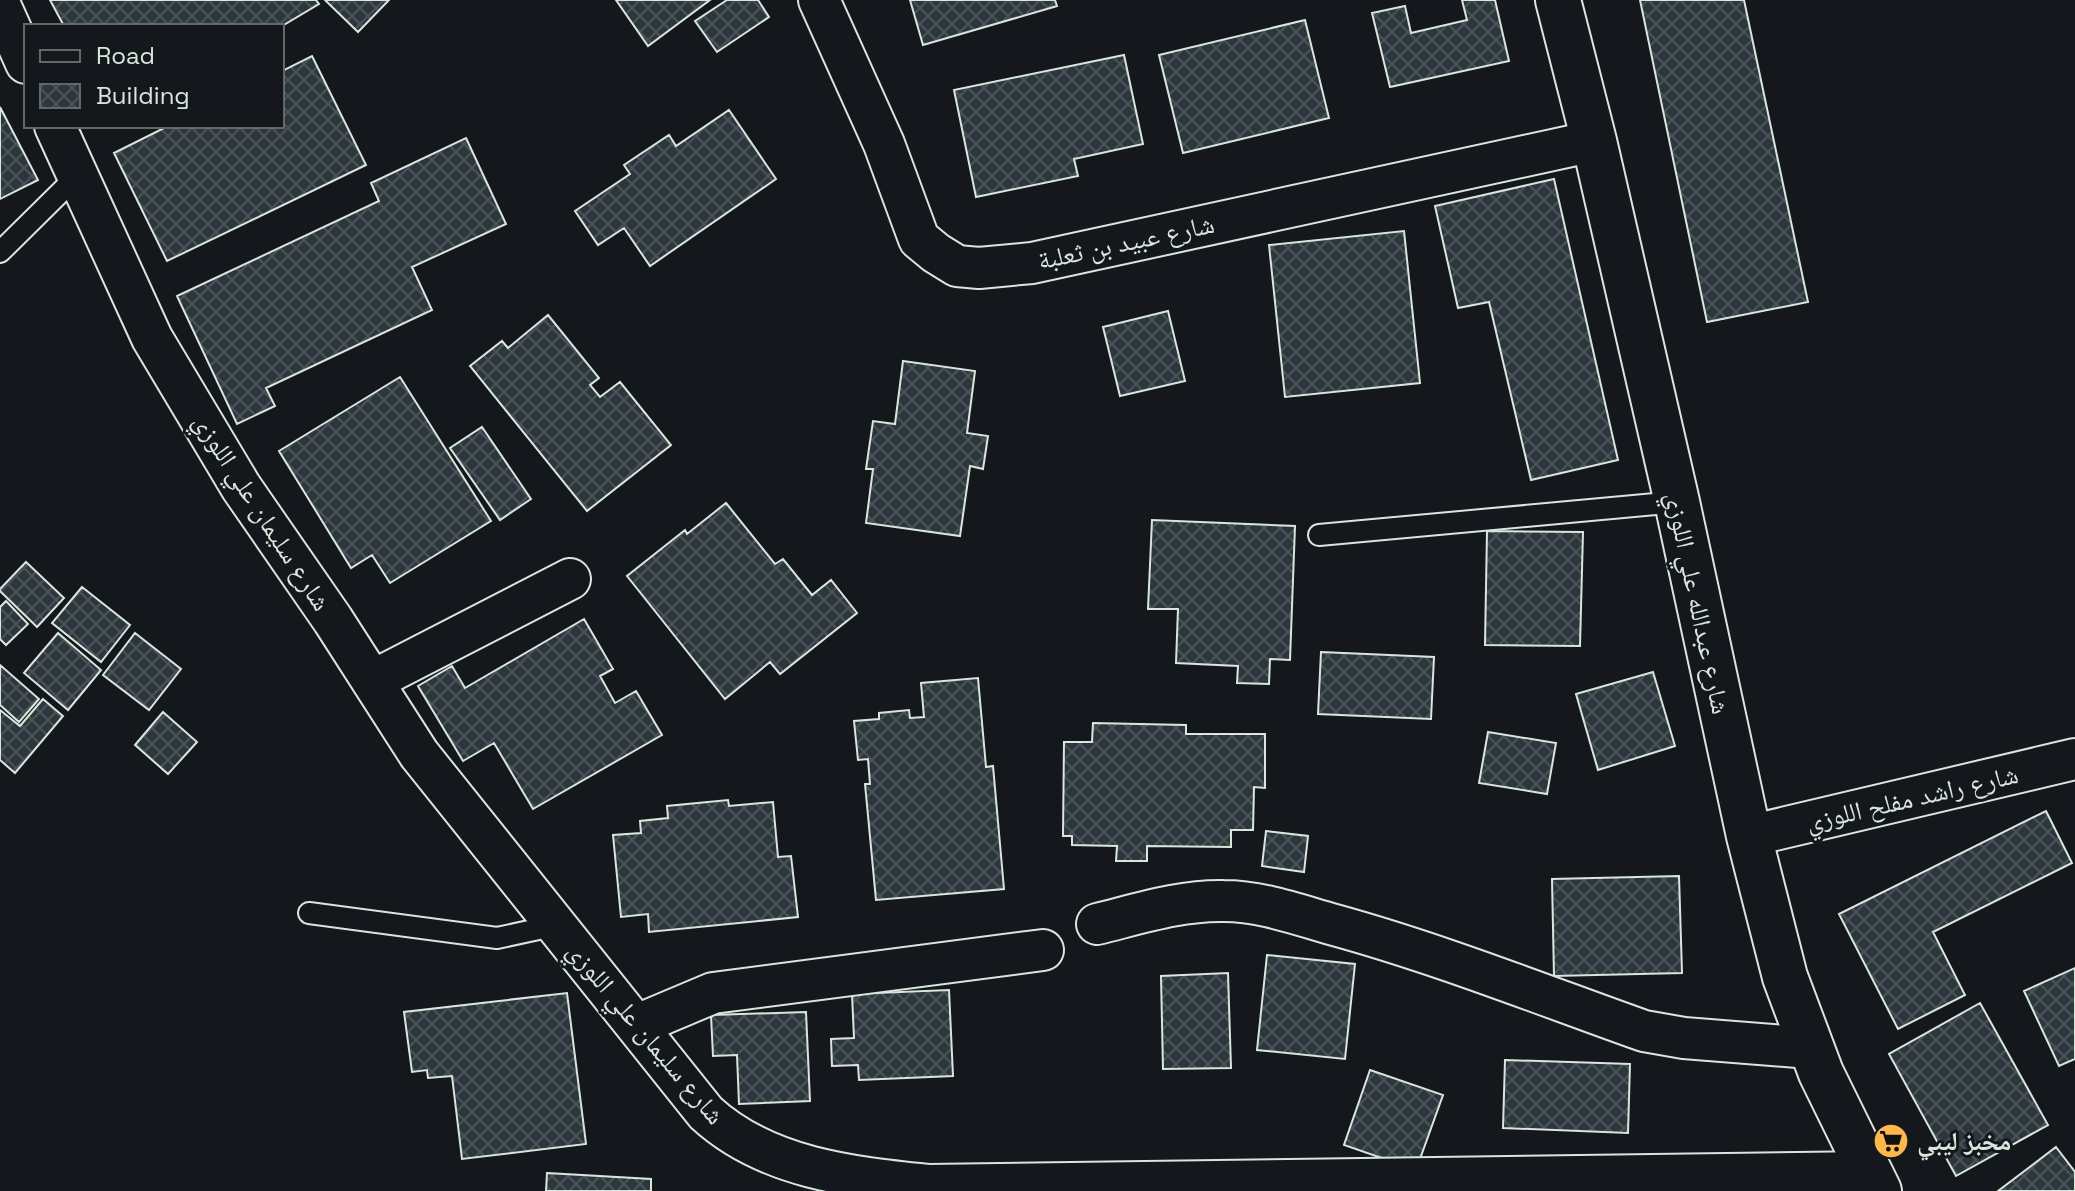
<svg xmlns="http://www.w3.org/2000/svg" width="2075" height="1191" viewBox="0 0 2075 1191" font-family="'Space Grotesk','Noto Naskh Arabic',sans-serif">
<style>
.building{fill:url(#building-cross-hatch);stroke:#d8e6dc;stroke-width:2}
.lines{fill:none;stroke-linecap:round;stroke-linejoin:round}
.lane-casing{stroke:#d8e6dc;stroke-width:24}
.street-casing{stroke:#d8e6dc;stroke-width:44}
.secondary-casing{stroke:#d8e6dc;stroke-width:48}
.lane{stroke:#14181c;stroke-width:20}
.street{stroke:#14181c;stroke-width:40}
.secondary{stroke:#14181c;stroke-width:44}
.labels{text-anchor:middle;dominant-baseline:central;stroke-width:6;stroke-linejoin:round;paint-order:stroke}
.street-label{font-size:26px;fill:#d8e6dc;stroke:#14181c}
.poi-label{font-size:26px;font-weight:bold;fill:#d8e6dc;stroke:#14181c;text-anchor:start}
</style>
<defs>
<pattern id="building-cross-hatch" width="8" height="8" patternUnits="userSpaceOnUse" patternTransform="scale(2)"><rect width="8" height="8" fill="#2c363c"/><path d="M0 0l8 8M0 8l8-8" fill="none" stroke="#4a5358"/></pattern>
</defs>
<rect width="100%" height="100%" fill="#14181c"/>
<!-- building -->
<path class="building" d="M50 0H316L319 4 282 26H64Z
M325 0H389L358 32Z
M616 0H710L648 46Z
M727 0H758L769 17 717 52 695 21Z
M910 0H1055L1057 6 923 45Z
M1462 0H1495L1509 61 1390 87 1372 13 1405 6 1411 33 1467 20Z
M1640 0H1744L1808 302 1707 322Z
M1305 20 1329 118 1183 153 1159 55Z
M1124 55 1143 144 1074 159 1078 176 976 197 954 90Z
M312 56 366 165 167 261 114 153 168 126H282V71Z
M0 107 38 180 0 199Z
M729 110 776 179 650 266 624 228 598 245 575 211 630 174 624 165 669 135 676 146Z
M466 138 506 224 412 267 432 310 266 388 275 406 237 424 177 296 379 201 371 183Z
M1554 179 1618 460 1531 480 1489 302 1458 308 1435 206Z
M1404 231 1420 383 1285 397 1269 245Z
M1168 311 1185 381 1120 396 1103 327Z
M548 315 599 378 590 385 600 397 620 382 671 445 587 511 470 366 502 341 508 348Z
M903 361 975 371 967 433 988 436 983 469 970 466 960 536 866 523 873 469H866L873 421 895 424Z
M400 377 491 521 390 583 372 555 351 568 279 451Z
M482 427 531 499 500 520 450 448Z
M726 503 775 564 783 559 812 595 831 580 857 613 780 674 770 662 725 699 627 576 685 530 687 534Z
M1152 520 1295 526 1290 660 1270 659 1269 684 1237 683 1238 666 1176 663 1178 609H1148Z
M1487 531 1583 532 1580 646 1485 645Z
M26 562 64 598 37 627 0 591V589Z
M82 587 130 625 101 662 52 623Z
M6 601 28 624 6 645 0 639V607Z
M584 619 613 669 600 676 615 703 636 691 662 735 533 809 494 743 463 761 418 686 452 666 465 688Z
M58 633 101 670 68 710 24 673Z
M135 633 181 669 149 710 103 675Z
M1321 652 1434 657 1431 719 1318 714Z
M0 665 39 699 19 722 0 705Z
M1653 672 1675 746 1598 770 1576 694Z
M978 678 986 767 993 766 1004 889 876 900 865 784H870L868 759 858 760 854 721 879 719V713L909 710 910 718 924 717 921 683Z
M43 699 63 716 15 773 0 760V710L20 726Z
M163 712 197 742 168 774 135 745Z
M1093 723 1186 725V734H1265V788L1254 787 1253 830H1231V847L1147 846V861H1116L1117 846 1072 845V836H1063L1064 742H1092Z
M1488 732 1556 743 1547 794 1479 783Z
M728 800 729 806 773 802 778 857 791 856 798 917 649 932 648 914 621 917 613 835 641 833 640 821 668 818 667 806Z
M2046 811 2072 863 1933 932 1965 995 1898 1029 1839 914Z
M1266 831 1308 836 1304 872 1262 866Z
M1679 876 1682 973 1554 976 1552 879Z
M1267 955 1355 964 1345 1059 1257 1050Z
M2075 968V1059L2059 1066 2024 991Z
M1228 973 1231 1068 1163 1069 1161 976Z
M949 990 953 1076 859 1080 858 1065 832 1066 831 1039 854 1038 852 994Z
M567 993 586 1144 462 1159 452 1076 428 1078 427 1070 412 1072 404 1012Z
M1980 1003 2048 1125 1956 1176 1889 1054Z
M806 1012 810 1101 739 1104 737 1055 713 1056 711 1015Z
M1505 1060 1630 1064 1628 1133 1503 1128Z
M1370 1070 1443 1095 1416 1170 1344 1145Z
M2056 1147 2075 1172V1191H1998Z
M547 1173 651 1179V1191H546Z"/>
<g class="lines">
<defs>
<path id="lane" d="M0 252 77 176
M1319 535 1677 502
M309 913 497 938 557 925"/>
<path id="street" d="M819 0 884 144 919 239 936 253 957 266 979 268 1032 263 1594 141
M0 5 26 63
M55 126 152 338 241 487 333 620 419 754 706 1113C766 1168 850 1177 928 1185L1870 1172
M372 681 570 579
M1749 836 2075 759
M1097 924C1138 914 1181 900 1224 901 1260 901 1296 914 1331 924 1437 953 1540 994 1644 1031L1684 1038 1810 1048
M637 1025 713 993 1043 950"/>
<path id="secondary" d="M1558 0 1594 141 1677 502 1749 836 1785 977 1821 1073 1879 1191"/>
</defs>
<!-- lane casing -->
<use href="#lane" class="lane-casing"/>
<!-- street casing -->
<use href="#street" class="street-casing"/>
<!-- secondary casing -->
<use href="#secondary" class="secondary-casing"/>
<!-- lane -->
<use href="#lane" class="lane"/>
<!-- street -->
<use href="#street" class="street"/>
<!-- secondary -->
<use href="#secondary" class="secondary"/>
</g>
<!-- icons -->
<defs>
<symbol id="supermarket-disc" viewBox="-11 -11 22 22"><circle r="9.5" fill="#ffb74d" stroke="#14181c"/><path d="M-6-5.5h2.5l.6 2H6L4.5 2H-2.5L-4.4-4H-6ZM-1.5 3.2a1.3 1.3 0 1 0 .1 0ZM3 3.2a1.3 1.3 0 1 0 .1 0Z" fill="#111"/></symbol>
</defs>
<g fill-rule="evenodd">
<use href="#supermarket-disc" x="1871" y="1121" width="40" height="40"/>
</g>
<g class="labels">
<!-- street labels -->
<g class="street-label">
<text transform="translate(1126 242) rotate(-12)">شارع عبيد بن ثعلبة</text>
<text transform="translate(262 512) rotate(57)">شارع سليمان علي اللوزي</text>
<text transform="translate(1698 603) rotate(78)">شارع عبدالله علي اللوزي</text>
<text transform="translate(1912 798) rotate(-13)">شارع راشد مفلح اللوزي</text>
<text transform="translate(646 1033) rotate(50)">شارع سليمان علي اللوزي</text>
</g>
<!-- poi labels -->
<g class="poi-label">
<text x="1917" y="1141">مخبز ليبي</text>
</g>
</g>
<!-- legend -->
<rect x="24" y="24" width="260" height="104" fill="#14181c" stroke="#626a69" stroke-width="2"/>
<rect x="40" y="50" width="40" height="12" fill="#14181c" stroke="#626a69" stroke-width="2"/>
<text x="96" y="64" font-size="24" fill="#d8e6dc">Road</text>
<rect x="40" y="84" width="40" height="24" fill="url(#building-cross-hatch)" stroke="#626a69" stroke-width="2"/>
<text x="96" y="104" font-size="24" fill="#d8e6dc">Building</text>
</svg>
